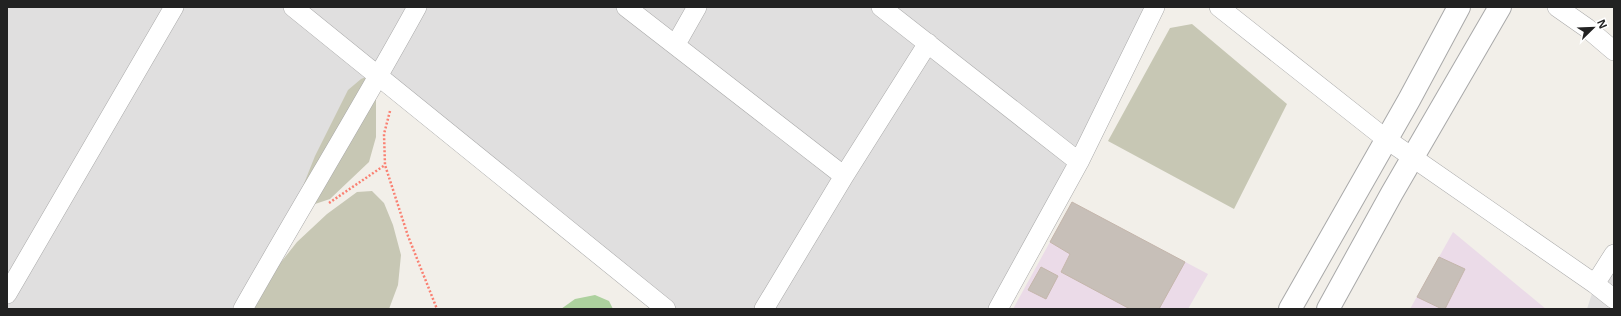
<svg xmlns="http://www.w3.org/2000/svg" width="1621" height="316" viewBox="0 0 1621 316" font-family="'Open Sans',sans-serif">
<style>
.residential{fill:#e0dfdf}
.industrial{fill:#ebdbe8}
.construction{fill:#c7c7b4}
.forest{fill:#add19e}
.building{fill:#c7bfb8;stroke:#c4b6ab}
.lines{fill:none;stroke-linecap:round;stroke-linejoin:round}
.minor-casing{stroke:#a9a9a9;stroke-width:20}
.tertiary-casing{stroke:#a9a9a9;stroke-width:24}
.path{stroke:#fa8072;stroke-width:2.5;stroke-dasharray:2 2;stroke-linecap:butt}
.minor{stroke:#fff;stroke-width:19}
.tertiary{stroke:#fff;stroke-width:22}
</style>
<rect width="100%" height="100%" fill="#f2efe9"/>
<!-- residential -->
<path class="residential" d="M7 7H1155L998 309H666L376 73 244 309H7Z
M1614 254V309H1587L1595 284Z"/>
<!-- industrial -->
<path class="industrial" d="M1072 202 1208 274 1188 309H1013Z
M1453 232 1546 309H1410Z"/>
<!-- construction -->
<path class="construction" d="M1192 24 1287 104 1234 209 1108 141 1170 28Z
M376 73V137L369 162 330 199 312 205 301 191 315 156 348 90 361 79Z
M372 191 384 203 393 225 401 255 398 285 389 309H244L297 242 327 214 357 192Z"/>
<!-- forest -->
<path class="forest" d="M595 295 609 301 613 309H561L575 299Z"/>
<!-- building -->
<path class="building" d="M1072 202 1185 262 1159 309H1130L1061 272 1070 254 1050 242Z
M1439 257 1465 269 1445 309H1442L1417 297Z
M1041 267 1058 276 1046 299 1028 290Z"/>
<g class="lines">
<defs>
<path id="minor" d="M293 7 666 309
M626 7 844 176
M881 7 1079 162
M1219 7 1386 139 1595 284 1614 299
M1557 7 1587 28 1614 51
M676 44 697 7
M1595 284 1614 254
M7 294 174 7
M243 309C300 208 361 109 417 7
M764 309 844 176 928 43
M998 309 1079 162 1155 7"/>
<path id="tertiary" d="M1290 309 1409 100 1459 7
M1328 309 1392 193 1500 7"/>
</defs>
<!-- minor casing -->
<use href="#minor" class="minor-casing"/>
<!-- tertiary casing -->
<use href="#tertiary" class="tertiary-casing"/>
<!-- path -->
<path class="path" d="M390 111 384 134 385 165 408 236 437 309
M329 203 385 165"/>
<!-- minor -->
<use href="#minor" class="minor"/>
<!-- tertiary -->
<use href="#tertiary" class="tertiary"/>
</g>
<!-- border -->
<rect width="1621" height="316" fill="none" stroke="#222222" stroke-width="16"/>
<!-- north arrow -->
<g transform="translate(1593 28) rotate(67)" stroke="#ffffff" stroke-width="3" paint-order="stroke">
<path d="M0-3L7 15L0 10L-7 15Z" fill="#222222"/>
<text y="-6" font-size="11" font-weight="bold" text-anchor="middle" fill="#222222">N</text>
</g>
</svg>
